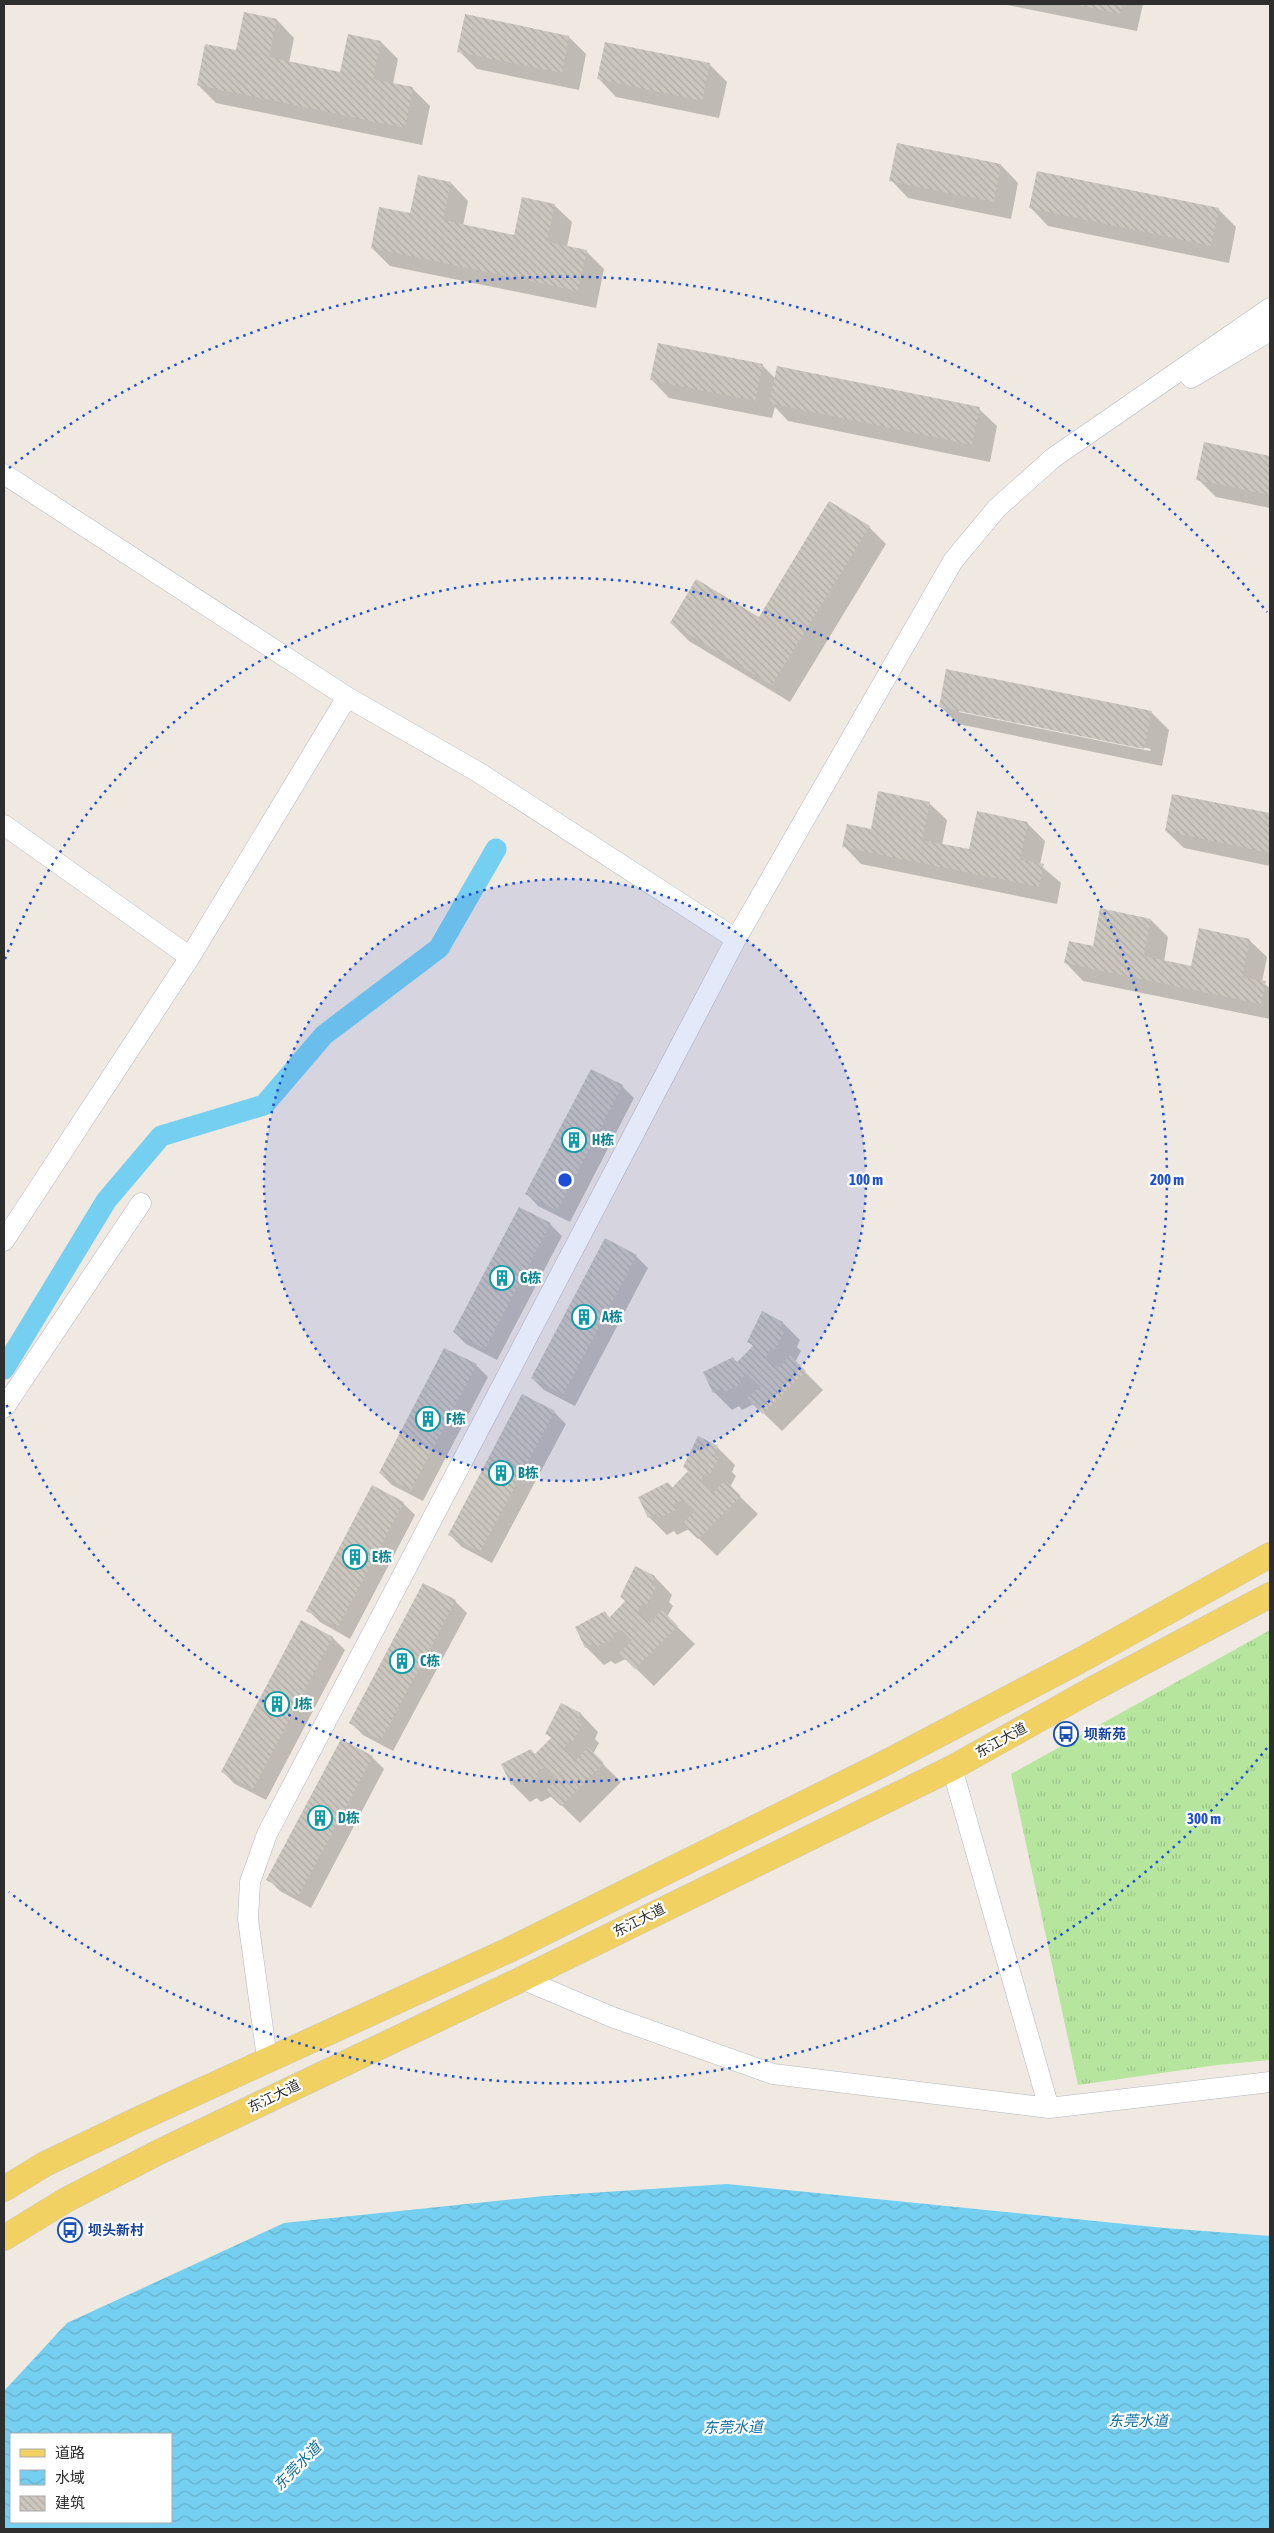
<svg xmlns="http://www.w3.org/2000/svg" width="1274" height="2533" viewBox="0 0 1274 2533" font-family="'Asap Condensed','Noto Sans SC',sans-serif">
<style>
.grass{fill:url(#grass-tufts)}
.water{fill:url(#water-waves);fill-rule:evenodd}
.shadow{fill:#0003;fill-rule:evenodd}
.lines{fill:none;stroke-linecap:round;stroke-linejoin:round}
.canal{stroke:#75cff0;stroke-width:21}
.building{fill:url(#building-back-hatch)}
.minor-casing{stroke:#b4b7c1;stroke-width:21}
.major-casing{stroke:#c9c9c9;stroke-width:26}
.minor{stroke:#fff;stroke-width:20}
.major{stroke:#f2d163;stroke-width:25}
.ring{fill:none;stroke:#1d4ed8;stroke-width:2.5;stroke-dasharray:2.5 5}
.labels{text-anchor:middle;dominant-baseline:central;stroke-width:4.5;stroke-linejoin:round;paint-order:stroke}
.culture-label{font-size:14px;font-weight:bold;fill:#0d838f;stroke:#fff;text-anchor:start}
.transit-label{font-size:14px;font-weight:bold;fill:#164399;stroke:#fff;text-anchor:start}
.street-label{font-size:14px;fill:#2e2e2e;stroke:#fff}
.water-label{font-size:15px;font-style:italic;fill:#0d6fa3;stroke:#fff}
.centre{fill:#1d4ed8;stroke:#fff;stroke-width:2.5}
.ring-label{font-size:15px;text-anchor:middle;font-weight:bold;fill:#1d4ed8;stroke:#fff;stroke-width:4.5;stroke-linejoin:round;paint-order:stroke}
</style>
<defs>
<pattern id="grass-tufts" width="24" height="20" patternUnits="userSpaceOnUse" patternTransform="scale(1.25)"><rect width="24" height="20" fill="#b6e59e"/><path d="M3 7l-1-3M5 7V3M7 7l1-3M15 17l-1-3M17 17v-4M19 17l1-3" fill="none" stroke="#9dc588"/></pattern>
<pattern id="water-waves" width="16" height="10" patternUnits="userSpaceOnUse" patternTransform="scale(1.25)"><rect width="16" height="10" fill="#75cff0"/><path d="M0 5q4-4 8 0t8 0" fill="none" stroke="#66b2ce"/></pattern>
<pattern id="building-back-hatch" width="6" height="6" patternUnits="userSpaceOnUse" patternTransform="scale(1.25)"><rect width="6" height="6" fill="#cbc7bf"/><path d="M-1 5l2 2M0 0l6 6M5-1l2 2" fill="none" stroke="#afaba4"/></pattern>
</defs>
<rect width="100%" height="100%" fill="#efe9e1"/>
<!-- grass -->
<path class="grass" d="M1270 1630V2060L1217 2065 1078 2085 1011 1774Z"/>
<!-- water -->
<path class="water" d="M727 2184 1164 2228 1270 2236V2529H4V2391L67 2323 284 2223 544 2196ZM11 2434H171V2522H11Z"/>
<!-- shadow -->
<path class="shadow" d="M1002 4H1143L1137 31Z
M277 20 294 38 289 63 341 73 381 42 398 59 393 84 412 88 430 106 422 145 216 103 198 85Z
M569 37 586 54 579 90 477 69 459 51Z
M709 64 727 82 719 118 616 97 599 79Z
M1001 165 1018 183 1011 219 908 198 891 180Z
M451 183 468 201 463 226 515 237 554 205 572 222 567 247 586 251 604 269 596 308 390 266 372 248Z
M1031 208 1218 209 1236 227 1229 263 1048 226Z
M762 365 775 378 979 409 997 426 990 462 788 421 775 407 772 418 669 398 652 380Z
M1205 444 1270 457V508L1216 497 1198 479Z
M869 527 886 544 790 702 689 641 671 623 759 619Z
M940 706 1151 712 1169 730 1162 766 958 724ZM959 710 1151 749 1150 751 959 712Z
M1173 795 1270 815V866L1184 848 1166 831Z
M929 803 947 820 942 845 970 851 1027 823 1045 841 1040 865 1061 883 1057 904 861 864 844 846Z
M1151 920 1168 937 1164 962 1192 968 1249 940 1267 957 1262 982 1270 988V1019L1083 981 1066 963Z
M592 1070 622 1086 634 1098 570 1222 538 1206 527 1194Z
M550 1224 562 1236 497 1360 466 1344 454 1332Z
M606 1240 636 1256 648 1268 575 1406 544 1390 532 1378Z
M783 1323 800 1340 797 1347 801 1351 795 1362 823 1390 782 1431 754 1404 742 1410 739 1406 732 1410 714 1392 733 1358 738 1363 754 1347 749 1342Z
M476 1365 488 1377 423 1501 392 1485 380 1473Z
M554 1412 566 1424 492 1563 462 1547 450 1535Z
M698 1438 718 1448 735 1465 732 1472 736 1476 730 1487 758 1514 717 1556 689 1529 677 1535 674 1531 667 1535 649 1517 668 1483 673 1488 689 1472 684 1467Z
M373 1487 403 1503 415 1515 350 1639 320 1622 308 1610Z
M635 1568 655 1577 672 1595 669 1602 673 1606 667 1617 695 1644 654 1686 626 1659 615 1664 611 1661 604 1665 586 1647 605 1613 610 1618 626 1602 621 1597Z
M455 1601 467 1613 393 1751 363 1735 351 1723Z
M302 1622 333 1638 345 1650 266 1800 235 1784 223 1772Z
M561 1705 581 1714 598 1732 595 1739 599 1743 593 1754 621 1782 580 1823 552 1796 541 1802 537 1798 530 1802 512 1784 531 1750 536 1755 552 1739 547 1734Z
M372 1757 384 1769 311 1908 280 1891 268 1879Z"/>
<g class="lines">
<!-- canal -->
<path class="canal" d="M4 1369 106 1201 161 1136 264 1105 324 1035 439 948 496 849"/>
</g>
<!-- building -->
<path class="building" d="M1073 4H1122L1120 14Z
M244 12 277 19 269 57 340 72 348 34 381 41 373 79 413 87 405 128 197 85 205 44 236 50Z
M465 14 569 36 562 73 457 52Z
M605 42 710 63 702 101 597 79Z
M897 143 1001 164 994 202 889 181Z
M1037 171 1219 208 1211 246 1029 208Z
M418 175 451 182 443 220 514 235 522 197 555 204 547 242 587 250 578 291 371 248 379 207 410 213Z
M658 343 763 364 755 401 650 380Z
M777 366 980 407 972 445 769 403Z
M1204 442 1270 456V495L1196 480Z
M829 501 870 526 772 685 670 623 696 579 759 617Z
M946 669 1152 711 1144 749 939 707Z
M878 791 930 802 922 840 969 849 977 811 1028 822 1020 860 1044 864 1039 887 842 847 847 824 871 829Z
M1172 794 1270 813V853L1165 831Z
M1100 908 1151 919 1144 956 1191 966 1199 928 1250 939 1242 977 1266 981 1261 1004 1064 963 1069 941 1093 946Z
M591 1069 623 1085 557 1211 525 1194Z
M519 1207 551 1223 485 1349 453 1332Z
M605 1238 637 1255 563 1395 531 1378Z
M762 1311 783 1322 779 1330 784 1332 775 1350 771 1348 766 1357 778 1368 790 1355 806 1371 763 1414 747 1399 760 1386 748 1375 739 1379 741 1384 724 1393 721 1389 713 1393 703 1372 733 1357 736 1363 754 1345 747 1342Z
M444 1348 477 1364 411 1490 379 1473Z
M522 1394 555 1411 480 1552 448 1535Z
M698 1436 718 1446 714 1455 719 1457 710 1475 705 1473 701 1482 713 1493 725 1480 741 1496 698 1539 682 1524 695 1511 683 1500 674 1504 677 1509 659 1518 656 1513 648 1518 638 1497 668 1482 672 1488 689 1470 683 1467Z
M372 1485 404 1502 338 1627 306 1611Z
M635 1566 655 1576 651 1585 656 1587 647 1605 643 1603 638 1612 650 1623 662 1610 678 1626 635 1669 619 1653 632 1641 621 1630 612 1634 614 1638 596 1647 594 1643 585 1648 575 1627 605 1611 609 1618 626 1600 620 1597Z
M423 1583 456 1600 381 1740 349 1723Z
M301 1620 333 1637 253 1789 221 1772Z
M561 1703 581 1713 577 1722 582 1724 573 1742 569 1740 564 1749 576 1760 588 1747 604 1763 561 1806 545 1791 558 1778 546 1767 537 1771 540 1776 522 1785 520 1781 511 1785 501 1764 531 1749 534 1755 552 1737 545 1734Z
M341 1739 373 1756 298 1897 266 1880Z"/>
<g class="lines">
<defs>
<path id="minor" d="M1191 378 1270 331
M4 474 347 697 478 772 736 939
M4 825 190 957
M4 1241 190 957 347 697
M4 1408 141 1203
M952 1768 1049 2108
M522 1979 612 2017 773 2074 1049 2108 1270 2082
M267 2058 248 1919 250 1882 267 1834 736 939 953 561 997 508 1053 458 1270 308"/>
<path id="major" d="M4 2189 45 2164 139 2119 509 1950 883 1764 1081 1660 1270 1555
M4 2238 66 2200 159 2152 522 1979 952 1768 1091 1690 1270 1595"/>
</defs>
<!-- minor casing -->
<use href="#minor" class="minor-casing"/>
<!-- major casing -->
<use href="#major" class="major-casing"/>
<!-- minor -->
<use href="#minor" class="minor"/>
<!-- major -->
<use href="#major" class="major"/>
</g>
<!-- distance rings -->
<circle cx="565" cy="1180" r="301" fill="#1d4ed8" fill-opacity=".12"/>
<g class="ring">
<circle cx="565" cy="1180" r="301"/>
<path d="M5 959A602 602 0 1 1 5 1401"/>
<path d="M1267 1748A903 903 0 0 1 9 1892M9 468A903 903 0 0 1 1267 612"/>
</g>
<!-- icons -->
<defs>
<symbol id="building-ring" viewBox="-11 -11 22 22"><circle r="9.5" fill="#fff" stroke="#0f9aa8" stroke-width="1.5"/><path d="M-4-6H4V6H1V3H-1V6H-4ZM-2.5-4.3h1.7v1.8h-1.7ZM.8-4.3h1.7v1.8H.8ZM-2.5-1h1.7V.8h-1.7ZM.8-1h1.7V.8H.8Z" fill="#0f9aa8"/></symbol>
<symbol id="bus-ring" viewBox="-11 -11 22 22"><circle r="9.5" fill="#fff" stroke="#1a4fb4" stroke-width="1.5"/><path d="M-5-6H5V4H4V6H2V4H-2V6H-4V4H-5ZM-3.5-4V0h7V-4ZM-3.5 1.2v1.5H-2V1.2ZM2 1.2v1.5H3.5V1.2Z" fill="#1a4fb4"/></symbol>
</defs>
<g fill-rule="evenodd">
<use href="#building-ring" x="560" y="1126" width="28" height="28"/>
<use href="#building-ring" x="488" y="1264" width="28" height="28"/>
<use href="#building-ring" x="570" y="1303" width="28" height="28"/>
<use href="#building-ring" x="414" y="1405" width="28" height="28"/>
<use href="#building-ring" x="487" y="1459" width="28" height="28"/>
<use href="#building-ring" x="341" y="1543" width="28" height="28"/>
<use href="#building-ring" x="388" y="1647" width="28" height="28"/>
<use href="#building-ring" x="263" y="1690" width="28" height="28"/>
<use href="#bus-ring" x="1052" y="1720" width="28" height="28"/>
<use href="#building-ring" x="306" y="1804" width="28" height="28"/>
<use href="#bus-ring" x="56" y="2216" width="28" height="28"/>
</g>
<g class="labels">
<!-- culture labels -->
<g class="culture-label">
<text x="592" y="1140">H栋</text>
<text x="520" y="1278">G栋</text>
<text x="602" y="1317">A栋</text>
<text x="446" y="1419">F栋</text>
<text x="518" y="1473">B栋</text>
<text x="372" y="1557">E栋</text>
<text x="420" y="1661">C栋</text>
<text x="294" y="1704">J栋</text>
<text x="338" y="1818">D栋</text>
</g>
<!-- transit labels -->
<g class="transit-label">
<text x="1084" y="1734">坝新苑</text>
<text x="88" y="2230">坝头新村</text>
</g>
<!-- street labels -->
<g class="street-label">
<text transform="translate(1001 1740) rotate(-29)">东江大道</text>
<text transform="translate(639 1920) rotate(-27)">东江大道</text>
<text transform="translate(274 2096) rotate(-26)">东江大道</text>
</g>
<!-- water labels -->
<g class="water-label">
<text x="1138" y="2420">东莞水道</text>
<text transform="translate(733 2427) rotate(-1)">东莞水道</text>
<text transform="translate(297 2466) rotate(-46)">东莞水道</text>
</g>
</g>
<circle cx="565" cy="1180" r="8" class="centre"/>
<g class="ring-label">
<text x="866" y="1185">100 m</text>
<text x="1167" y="1185">200 m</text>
<text x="1204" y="1824">300 m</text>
</g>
<!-- border -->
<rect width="1274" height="2533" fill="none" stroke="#2e2e2e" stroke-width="10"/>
<!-- legend -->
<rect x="10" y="2433" width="162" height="90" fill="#ffffff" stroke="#ababab"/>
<rect x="20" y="2449" width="25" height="8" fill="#f2d163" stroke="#ababab"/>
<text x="55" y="2458" font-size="15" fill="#2e2e2e">道路</text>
<rect x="20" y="2470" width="25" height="15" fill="url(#water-waves)" stroke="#ababab"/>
<text x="55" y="2483" font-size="15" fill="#2e2e2e">水域</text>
<rect x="20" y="2496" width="25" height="15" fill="url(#building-back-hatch)" stroke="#ababab"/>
<text x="55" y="2508" font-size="15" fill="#2e2e2e">建筑</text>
</svg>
